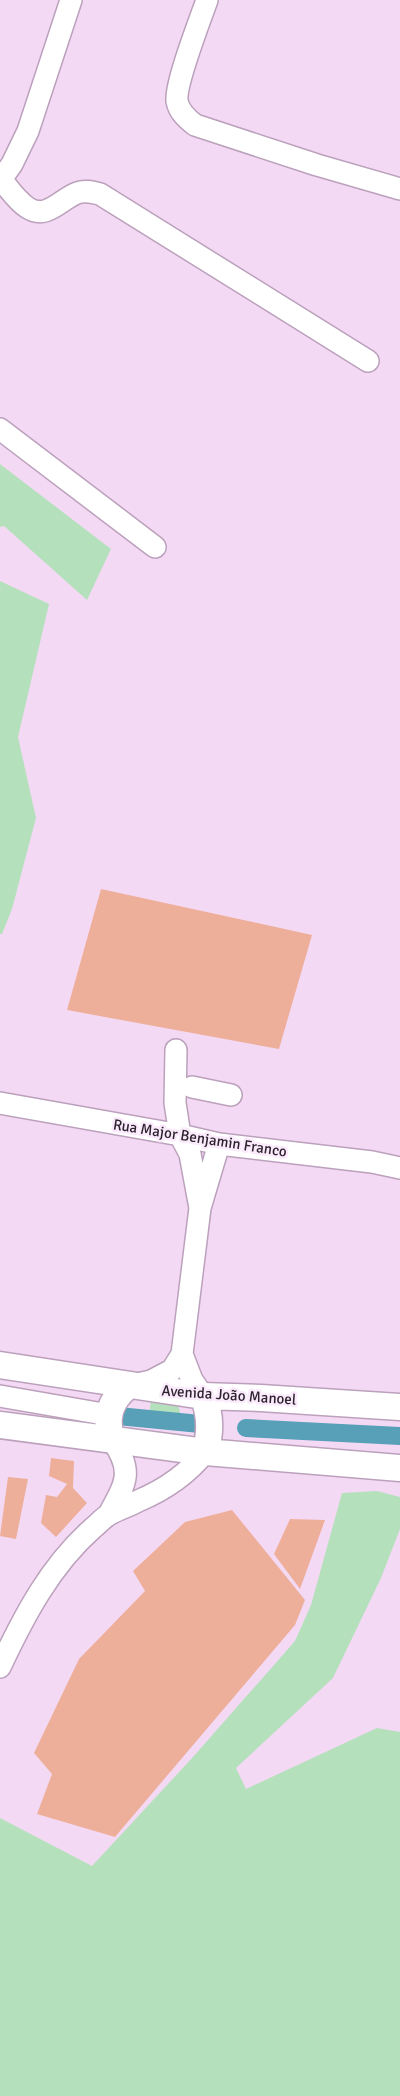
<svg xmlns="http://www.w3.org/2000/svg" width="400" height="2096" viewBox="0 0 400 2096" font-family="Signika,sans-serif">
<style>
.green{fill:#b5e0bc}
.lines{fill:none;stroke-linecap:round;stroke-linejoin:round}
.canal{stroke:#57a0b7;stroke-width:18}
.building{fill:#eeaf9a}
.minor-casing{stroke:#bba1bc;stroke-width:24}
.major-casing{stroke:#bba1bc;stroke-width:29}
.minor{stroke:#fff;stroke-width:21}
.major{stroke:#fff;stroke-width:26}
.labels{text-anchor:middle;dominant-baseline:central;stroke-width:5;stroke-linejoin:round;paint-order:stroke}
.street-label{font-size:15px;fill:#2d232e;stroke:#fbeafb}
</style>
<rect width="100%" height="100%" fill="#f4d9f5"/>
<!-- green -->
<path class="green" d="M0 464 111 549 87 600 4 526 0 527Z
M0 581 49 604 18 737 36 818 12 909 2 934H0Z
M151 1401 178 1404 181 1416 175 1426 148 1422Z
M377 1491 400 1497V1529L381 1578 333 1678 236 1768 246 1789 377 1728 400 1732V2096H0V1818L92 1866 193 1757 295 1641 311 1605 342 1493Z"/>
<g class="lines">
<!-- canal -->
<path class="canal" d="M118 1416 200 1424
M246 1428 400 1436"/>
</g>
<!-- building -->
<path class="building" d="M101 889 312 935 279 1049 67 1010Z
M51 1458 74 1461 73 1488 87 1503 56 1537 41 1523 46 1495 57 1497 67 1484 49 1476Z
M8 1477 28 1479 16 1539 0 1536Z
M232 1510 305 1600 295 1625 115 1837 37 1814 52 1774 34 1753 79 1659 145 1591 133 1571 185 1522Z
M290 1519 325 1520 300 1589 274 1554Z"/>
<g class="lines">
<defs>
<path id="minor" d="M207 0C200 20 175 84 177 101 179 112 187 119 195 125L317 165 400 189
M1 179C9 189 17 201 28 208 47 220 61 199 77 193 85 190 92 192 100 194L368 361
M0 181 12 164 28 131 71 0
M0 429 155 547
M176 1050 175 1103 180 1135 190 1154 200 1208 219 1144
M192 1087 231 1095
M0 1103 180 1135 219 1144 372 1162 400 1168
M182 1354 192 1380 203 1396
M133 1385 151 1381 172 1370 182 1354 200 1208
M0 1396 109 1415
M109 1514C126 1483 134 1471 112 1440
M0 1667C24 1616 50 1566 93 1528 98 1524 104 1517 110 1514 119 1509 129 1506 138 1501 164 1490 187 1475 205 1452"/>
<path id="major" d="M0 1365 203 1396 261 1398 400 1407
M203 1396C211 1415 211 1433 205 1452
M0 1425 205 1452 400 1468
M112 1440C104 1418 110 1400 128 1386"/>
</defs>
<!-- minor casing -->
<use href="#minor" class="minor-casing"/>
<!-- major casing -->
<use href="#major" class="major-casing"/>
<!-- minor -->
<use href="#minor" class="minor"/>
<!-- major -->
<use href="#major" class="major"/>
</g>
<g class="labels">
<!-- street labels -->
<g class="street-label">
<text transform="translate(200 1138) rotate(9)">Rua Major Benjamin Franco</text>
<text transform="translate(229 1395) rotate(4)">Avenida João Manoel</text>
</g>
</g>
</svg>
